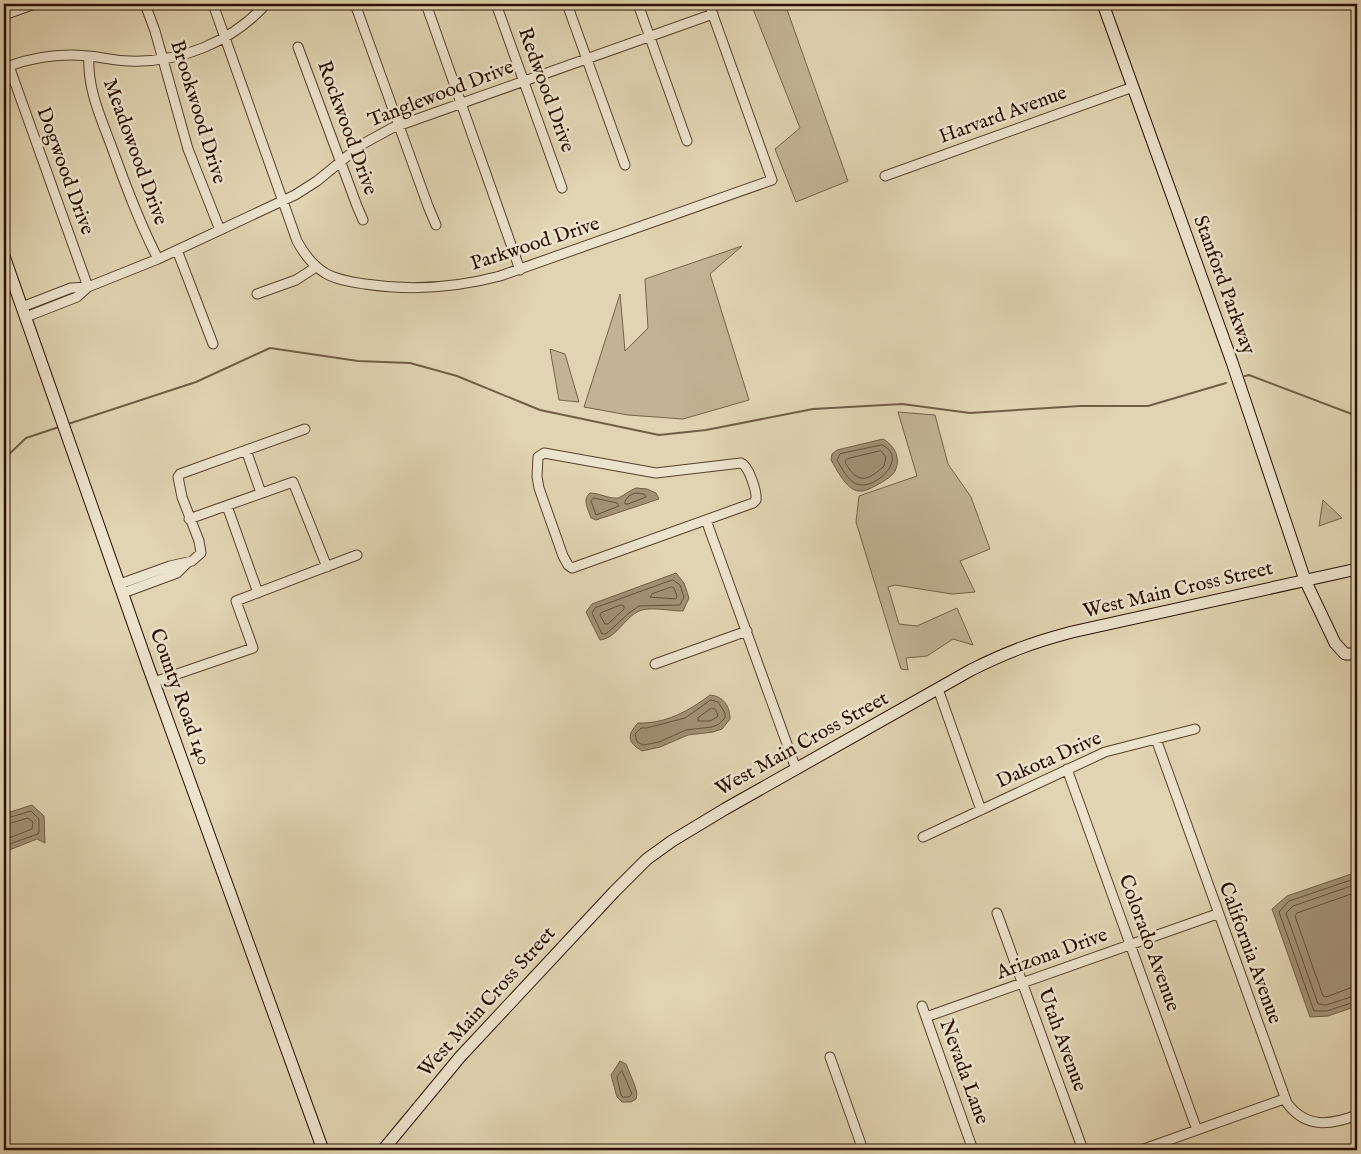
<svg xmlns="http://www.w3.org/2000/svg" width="1361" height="1154" viewBox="0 0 1361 1154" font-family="'IM FELL English',serif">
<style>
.green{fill:#c2b394;stroke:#76614a}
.water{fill:#a29175;stroke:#725d46}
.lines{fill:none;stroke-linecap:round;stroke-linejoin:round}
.shore{stroke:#66503a;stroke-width:1}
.stream{stroke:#725d46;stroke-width:2}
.street-casing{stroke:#57402c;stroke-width:11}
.secondary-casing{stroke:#290f00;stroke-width:13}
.street{stroke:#ece3cd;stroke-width:9}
.secondary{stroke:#ece3cd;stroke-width:11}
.labels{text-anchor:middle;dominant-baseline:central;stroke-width:5;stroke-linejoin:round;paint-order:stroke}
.street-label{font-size:20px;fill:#290f00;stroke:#ece3cd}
</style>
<rect width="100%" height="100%" fill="#e1d4b2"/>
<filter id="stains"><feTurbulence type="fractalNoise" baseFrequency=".004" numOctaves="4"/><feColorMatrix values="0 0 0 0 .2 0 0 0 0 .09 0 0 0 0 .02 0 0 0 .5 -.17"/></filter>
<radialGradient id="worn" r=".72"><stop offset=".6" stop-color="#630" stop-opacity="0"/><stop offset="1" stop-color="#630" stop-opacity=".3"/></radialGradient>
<!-- green -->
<path class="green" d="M751 4H785L848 181 796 202 775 149 800 128Z
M742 246 710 274 749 400 683 419 628 415 584 407 620 294 625 351 648 328 645 279Z
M550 349 565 354 579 402 559 400Z
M898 412 935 415 948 464 971 497 990 549 960 561 975 592 952 594 895 585 888 587 899 624 917 626 957 608 973 645 953 639 927 656 906 658 908 670 901 669 856 522 859 496 917 476Z
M1323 500 1342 518 1319 526Z"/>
<!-- water -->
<path class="water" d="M883 439C895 446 901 458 895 471 892 477 882 482 877 485 871 488 865 492 858 491 846 489 837 470 831 460L832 454 837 450Z
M636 488 647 489 656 493 659 499 596 520 591 518C588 509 582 499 590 493 599 493 609 499 618 498 621 497 631 490 636 488Z
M676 573 684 583 689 598 683 611C671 611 652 607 642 610 625 615 618 638 600 640L586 612 592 604Z
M710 695C723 696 730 706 730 719L722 729 713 732 688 735 660 747 642 751C627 742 627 735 638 723 665 724 689 711 710 695Z
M32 805 44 816 45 843 37 839 4 852V814Z
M1357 872V1006L1328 1016 1310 1017 1272 909 1287 896Z
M620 1061 626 1064 635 1086 637 1094 636 1099 631 1102H622L617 1097 611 1075Z"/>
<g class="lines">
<!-- shore -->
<path class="shore" d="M882 445C912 458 870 496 853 482 846 477 841 467 837 460L840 454Z
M881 451 886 457 884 466C867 482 857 484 845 462L847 459Z
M636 493 644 494 646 497 628 504H625V501L629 496Z
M594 498 617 503 619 506 596 515 591 501Z
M673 580 680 585 684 597 680 605 639 606 629 613 606 634H602L592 613 595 608Z
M672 587 674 588 677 596 676 599 650 597 652 594Z
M621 605 624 606V609L608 624H605L600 615 601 613Z
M711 700 718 702 725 713V718L719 724 712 727 686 730 659 742 643 745 637 742 635 734 641 728H647L685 718Z
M712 708 715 709 718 715 717 717 710 721H698V718Z
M4 819 31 811 39 819V832L38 834 4 846
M4 825 28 818 33 822 32 829 4 840
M1357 878 1289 901 1279 912 1314 1011H1327L1357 1001
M1357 884 1293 906 1286 913 1318 1004 1326 1005 1357 995
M1357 892 1297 913 1295 916 1323 996 1326 997 1350 988H1357
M622 1071 632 1094 629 1097H623L621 1095 617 1077Z"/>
<!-- stream -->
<path class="stream" d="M1245 376 1249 375 1357 416
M68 424 196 382 270 348 358 361 410 363 457 376 540 410 659 435 706 430 813 409 902 404 970 413 1080 406H1148L1226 383
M4 459 26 438 59 427"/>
<defs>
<path id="street" d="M145 4 155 31 188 149 220 230
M213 4 297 241C304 254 312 265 325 273 337 280 352 282 365 284 411 291 455 288 500 276L772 180 709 4
M266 4C232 42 180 63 129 61 115 61 102 57 88 56 61 53 34 57 9 66L88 287 158 259 295 195 317 181 361 145 392 128 713 14
M355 4 428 206 436 225
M426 4 520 270
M496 4 562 188
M567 4 625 165
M638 4 687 141
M298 47 357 206 363 220
M89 56C87 87 100 116 111 145 125 184 139 222 158 259
M885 176 1133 87
M177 250 213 344
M257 294 296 280 316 267
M22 307 71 288 88 287 77 297 26 317
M246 450 261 493
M544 453 656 473 741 463C749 466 757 492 756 500L753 503 572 568 568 565 563 556 539 488 537 477 538 457Z
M227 506 258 593
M189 519 293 482 327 567
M706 520 796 769
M120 584 170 566 192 561 201 553 199 541 182 497 178 477 180 474 305 429
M123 593 177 573 187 563
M655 664 747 631
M154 682 253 648 236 601 357 555
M938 689 981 810
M1156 739 1287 1103C1306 1129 1331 1125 1357 1115
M1067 769 1197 1130
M923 837 1105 752 1195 729
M997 913 1083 1150
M922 1006 973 1150
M926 1017 1217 914
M830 1057 863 1150
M1141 1150 1284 1099"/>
<path id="secondary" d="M1103 4 1232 362 1305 580 1335 643 1345 654H1357
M4 14 32 4
M4 256 148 666 323 1150
M383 1150 460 1057 614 892 647 859 672 841 725 809 971 670C1007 652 1034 642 1072 632L1357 569"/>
</defs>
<!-- street casing -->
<use href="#street" class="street-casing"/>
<!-- secondary casing -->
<use href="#secondary" class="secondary-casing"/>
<!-- street -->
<use href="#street" class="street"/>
<!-- secondary -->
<use href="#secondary" class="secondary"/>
</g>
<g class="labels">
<!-- street labels -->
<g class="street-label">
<text transform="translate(546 90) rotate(70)">Redwood Drive</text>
<text transform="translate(441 94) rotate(-21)">Tanglewood Drive</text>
<text transform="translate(198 112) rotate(73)">Brookwood Drive</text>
<text transform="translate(1003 115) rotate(-20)">Harvard Avenue</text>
<text transform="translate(347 128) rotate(70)">Rockwood Drive</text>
<text transform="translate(135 152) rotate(70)">Meadowood Drive</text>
<text transform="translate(65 171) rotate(70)">Dogwood Drive</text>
<text transform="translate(535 244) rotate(-18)">Parkwood Drive</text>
<text transform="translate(1224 285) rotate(70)">Stanford Parkway</text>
<text transform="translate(1178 590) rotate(-13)">West Main Cross Street</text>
<text transform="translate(180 697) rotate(70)">County Road 140</text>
<text transform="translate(802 744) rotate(-29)">West Main Cross Street</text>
<text transform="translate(1049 760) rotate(-24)">Dakota Drive</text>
<text transform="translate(1149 943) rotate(70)">Colorado Avenue</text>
<text transform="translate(1250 953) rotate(70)">California Avenue</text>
<text transform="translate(1052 954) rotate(-20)">Arizona Drive</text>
<text transform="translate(487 1002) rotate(-48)">West Main Cross Street</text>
<text transform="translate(1062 1040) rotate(70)">Utah Avenue</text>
<text transform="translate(964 1072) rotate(70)">Nevada Lane</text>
</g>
</g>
<!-- margin -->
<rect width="1361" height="1154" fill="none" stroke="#e1d4b2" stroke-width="20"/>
<rect x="5" y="5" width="1351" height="1144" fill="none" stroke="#290f00" stroke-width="2.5"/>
<rect x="10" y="10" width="1341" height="1134" fill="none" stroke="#290f00"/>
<rect width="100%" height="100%" filter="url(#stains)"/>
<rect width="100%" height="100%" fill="url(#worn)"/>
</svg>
